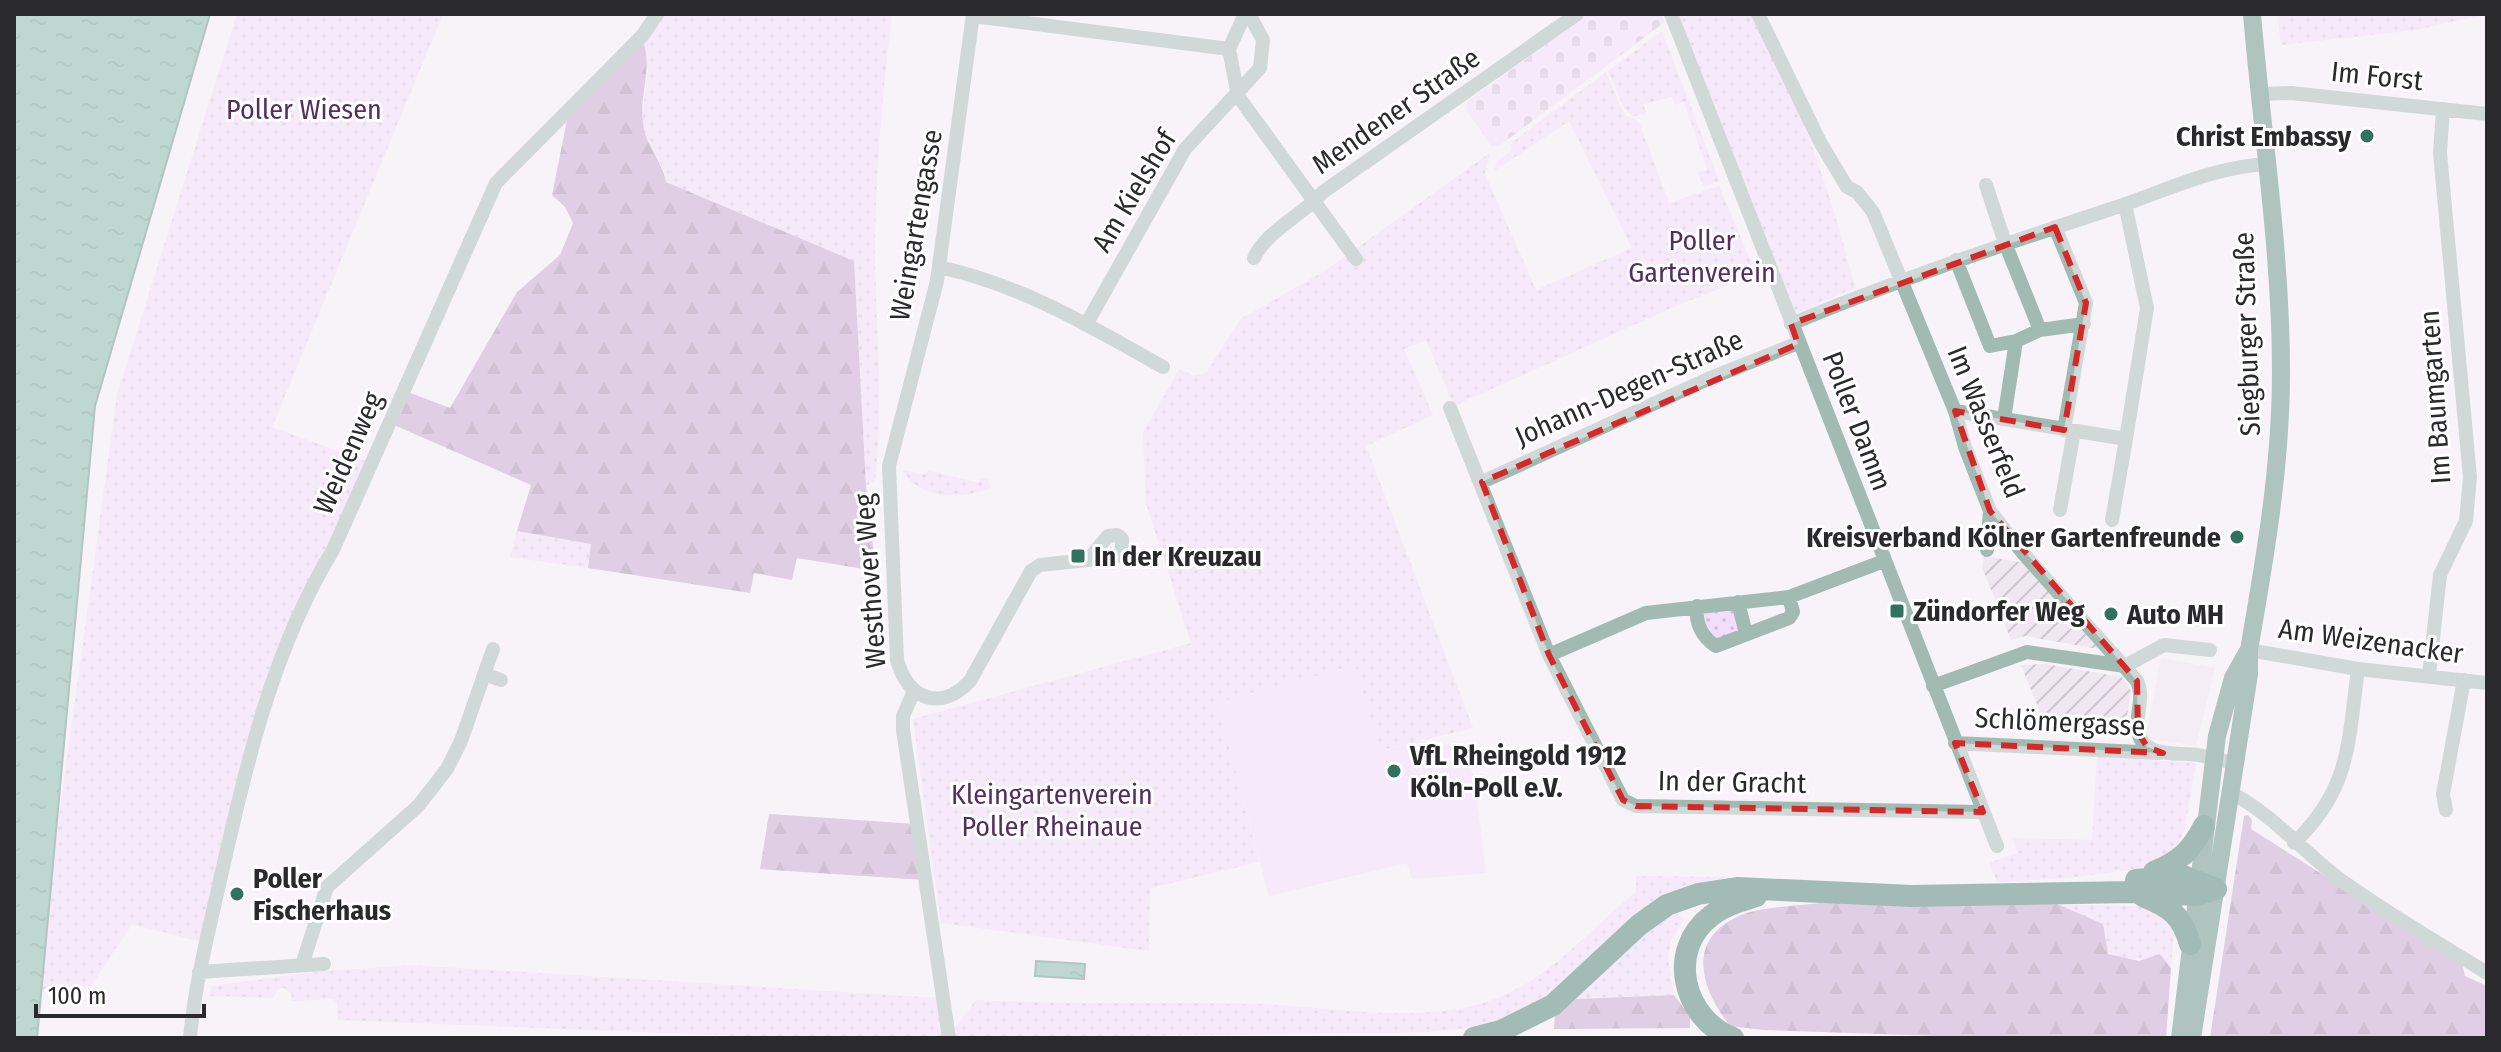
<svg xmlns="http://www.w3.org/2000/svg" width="2501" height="1052" viewBox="0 0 2501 1052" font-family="'Fira Sans Condensed',sans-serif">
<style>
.built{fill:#f0e7f2}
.industrial{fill:url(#industrial-furrows)}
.green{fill:url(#green-dots)}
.forest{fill:url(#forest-firs)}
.cemetery{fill:url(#cemetery-stones)}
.pitch{fill:#f4ddfb}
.water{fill:url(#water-ripples);stroke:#618c7f;stroke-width:2}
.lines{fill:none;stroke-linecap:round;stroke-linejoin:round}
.minor{stroke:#a1bbb2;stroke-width:14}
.major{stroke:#588a7b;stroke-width:18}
.highway{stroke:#3c7867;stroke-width:22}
.marked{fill:none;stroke:#d62828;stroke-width:6;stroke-dasharray:16 10;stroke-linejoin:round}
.poi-dot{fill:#30715f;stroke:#fff;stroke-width:3}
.labels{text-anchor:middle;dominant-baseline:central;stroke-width:6;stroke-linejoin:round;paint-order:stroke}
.street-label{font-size:28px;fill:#2a292b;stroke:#fff}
.park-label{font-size:28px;fill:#562d62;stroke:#fff}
.poi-label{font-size:28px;font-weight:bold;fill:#2a292b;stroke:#fff;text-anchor:start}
</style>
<defs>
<pattern id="industrial-furrows" width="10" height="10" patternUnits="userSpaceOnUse" patternTransform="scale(2)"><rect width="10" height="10" fill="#f0e7f2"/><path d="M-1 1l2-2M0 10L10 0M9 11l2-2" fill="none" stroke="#cec6d0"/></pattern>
<pattern id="green-dots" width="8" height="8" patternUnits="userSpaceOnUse" patternTransform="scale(2)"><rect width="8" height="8" fill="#f4ddfb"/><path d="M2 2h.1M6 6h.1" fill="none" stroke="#d1bed7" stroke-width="1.8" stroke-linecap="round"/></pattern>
<pattern id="forest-firs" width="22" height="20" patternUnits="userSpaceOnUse" patternTransform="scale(2)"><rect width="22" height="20" fill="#c3a3cd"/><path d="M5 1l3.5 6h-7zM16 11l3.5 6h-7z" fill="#9f85a7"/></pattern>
<pattern id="cemetery-stones" width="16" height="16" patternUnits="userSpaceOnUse" patternTransform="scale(2)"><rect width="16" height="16" fill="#f4ddfb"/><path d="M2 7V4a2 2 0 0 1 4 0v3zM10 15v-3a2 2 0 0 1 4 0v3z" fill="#d1bed7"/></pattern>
<pattern id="water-ripples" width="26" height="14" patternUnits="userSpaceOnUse" patternTransform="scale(2)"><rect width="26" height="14" fill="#79b6a3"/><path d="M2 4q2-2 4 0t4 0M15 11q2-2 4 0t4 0" fill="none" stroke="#639485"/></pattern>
</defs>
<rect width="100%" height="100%" fill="#f7f3f8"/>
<!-- built -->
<path class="built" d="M2161 658 2215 668 2196 746 2146 738Z"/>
<!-- industrial -->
<path class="industrial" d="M1984 556 2025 563 2109 651 2025 636 2011 640 1982 567Z
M2045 664 2122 677 2131 691 2127 716 2111 727 2044 722 2021 665Z"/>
<!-- green -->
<path class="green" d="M237 14H443L272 427 368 462 328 552 295 609 202 942 132 924 91 986 35 992 117 395Z
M653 14H892C882 95 875 178 875 259 876 332 884 406 875 480L866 486 854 261 666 182 664 170 645 137 642 121 648 71 643 41Z
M1674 14H1753C1801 106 1830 188 1855 288L1796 313 1790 309Z
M2277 14H2487L2416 30 2281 45Z
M1662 31 1719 181 1704 187 1698 173 1707 169 1684 102 1675 105 1672 97 1644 104 1646 114 1633 116 1624 108 1608 71Z
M1606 72 1624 114 1639 122 1669 203 1719 186 1756 274 1678 305 1454 406 1426 340 1404 349 1433 415 1366 446 1473 728 1379 751 1218 702 1259 862 1150 888 1149 951 941 923 913 719 1191 643 1146 504 1143 433 1179 369 1194 376 1206 373 1241 319 1326 270 1490 153 1485 174 1536 290 1632 248 1569 121 1494 171 1497 162 1512 150 1511 143Z
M902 470 925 474 929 471 979 483 980 478 988 479 990 488C960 500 921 500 902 470Z
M517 531 591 544 588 568 510 557Z
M1733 608 1739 630 1717 640 1710 638 1702 613Z
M2097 757 2196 763 2184 832 2172 853 2152 867 2067 878 1997 882 1989 863 2018 853 2012 838 2092 840Z
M1636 876 1725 877 1557 992 1508 1018 1477 1027 1428 1032 953 1038 952 1032 976 1000C1071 1005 1166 1002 1262 1004 1337 1007 1432 1027 1502 996 1555 974 1592 927 1636 892Z
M2057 904 2157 907 2174 933 2171 968 2160 955C2110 972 2090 936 2057 904Z
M1676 912 1684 919 1671 941 1668 958 1674 995 1576 999 1649 926Z
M411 965 938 998 944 1038H797L337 1020V1003L333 999 292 1001 291 993 284 988 277 990 273 998 209 996 211 986 315 972Z"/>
<!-- forest -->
<path class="forest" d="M643 41C653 69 639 94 643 123 645 145 662 160 666 182L854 261 866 486 876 571 797 558 792 580 754 573 750 593 588 568 591 544 517 531 531 485 394 425 408 392 450 408 517 292 560 255 573 223 565 207 552 195 568 115Z
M769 814 916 824 924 880 760 869Z
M2248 815 2252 820 2251 829 2462 963 2465 976 2487 986V1038H2210L2244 816Z
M1820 903 2057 904 2103 924 2108 954 2139 961 2160 954 2171 968 2166 1038H1995L1764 1030 1730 1026C1701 989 1685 940 1739 916 1759 907 1798 906 1820 903Z
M1674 995 1690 1016V1028L1554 1029 1555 1013 1576 999Z"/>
<!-- cemetery -->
<path class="cemetery" d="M1588 14H1661L1665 22 1499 146H1491L1466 109 1467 102Z"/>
<!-- pitch -->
<path class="pitch" d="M1355 665 1379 751 1420 742 1422 749 1460 742 1474 776 1486 873 1412 879 1407 863 1269 896 1217 702Z"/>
<!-- water -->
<path class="water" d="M14 14H210L95 406 37 1038H14Z
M1036 961 1085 964 1084 979 1035 976Z"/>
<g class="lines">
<!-- minor -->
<path class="minor" d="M973 14 937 281 889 466 897 660C907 698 940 713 970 681L1031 571 1040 565 1115 557 1122 551V539L1117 535 1108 536 1088 560
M1245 14 1229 49 1238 96 1356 259
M1671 14 1997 846
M1758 14 1820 142 1847 187 1857 192 1873 212 1955 411 1965 447 1990 511 2022 552 2137 681C2145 698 2135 713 2138 731 2142 758 2178 752 2198 755 2210 757 2223 761 2235 763
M973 16 1229 49
M2261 94 2291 93 2487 114
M1986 185 2005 243 2040 330 2084 324
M2125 204 2147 308 2126 439
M2055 227 2086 303 2064 430
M1254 258C1266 231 1303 215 1323 192L1577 14
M1956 260 1990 346 2016 341
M939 267C1022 285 1090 326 1163 367
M1087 323 1185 149 1260 68 1263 40 1249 14
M1791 324C1897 280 2005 244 2114 208 2165 191 2212 167 2267 164
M1450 408 1549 655 1623 800 1636 806 1983 812
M1955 411 2126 439 2112 520
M2004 419 2016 341 2040 330
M1482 482 1708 379 1798 343
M2060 510 2074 431
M1987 550 1990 511
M1738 602 1746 634
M1697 606C1695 623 1702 637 1716 646L1789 618 1793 612 1789 597
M2249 650 2358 669 2487 683
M1549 655 1646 613 1789 597 1884 561
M484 674 501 680
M2429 675 2440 575 2466 521 2470 477 2440 153 2443 109
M1933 686 2027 652 2125 666 2164 645 2210 650
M914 691 903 716V730L949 1038
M1955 743 2159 753
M2231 793C2273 814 2304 853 2342 881 2388 914 2438 943 2487 973
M2446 810 2443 794 2464 680
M2294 843C2351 789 2348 742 2358 669
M302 965 327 887 418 806 447 769 461 741 493 649
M199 972 324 964
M190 1038C195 983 209 930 221 876 246 765 273 648 333 550L496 183 643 35 657 14"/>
<!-- major -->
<path class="major" d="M2180 1038 2217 736 2233 678 2247 653
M2192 1038 2249 674V650C2265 558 2281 466 2281 372 2281 252 2262 133 2252 14"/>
<!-- highway -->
<path class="highway" d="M2154 872C2180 861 2191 851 2204 826
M2136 880 2183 876 2216 889
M2143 896C2170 907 2182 915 2190 944
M1474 1038 1501 1031 1553 1005 1639 925 1667 905 1698 894 1737 888 1912 896 2130 892 2196 895 2216 889
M1733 1038C1683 1019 1666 950 1711 916 1724 905 1741 901 1756 896"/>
</g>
<!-- marked area -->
<path d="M0 0H2501V1052H0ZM2055 227 2086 303 2064 430 1955 411 1990 511 2137 681 2138 732 2147 747 2163 753 1955 743 1983 812 1636 806 1623 800 1549 655 1482 482 1798 344 1791 324Z" fill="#f7f3f8" fill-opacity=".55" fill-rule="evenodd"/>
<path class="marked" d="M2055 227 2086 303 2064 430 1955 411 1990 511 2137 681 2138 732 2147 747 2163 753 1955 743 1983 812 1636 806 1623 800 1549 655 1482 482 1798 344 1791 324Z"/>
<!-- markers -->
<g class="poi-dot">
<circle cx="2367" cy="136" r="8"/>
<circle cx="2237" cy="537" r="8"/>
<rect x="1070" y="548" width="16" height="16" rx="4"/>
<rect x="1889" y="603" width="16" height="16" rx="4"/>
<circle cx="2111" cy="614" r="8"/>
<circle cx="1394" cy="771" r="8"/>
<circle cx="237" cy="894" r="8"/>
</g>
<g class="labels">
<!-- street labels -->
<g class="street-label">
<text transform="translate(2377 76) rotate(6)">Im Forst</text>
<text transform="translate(1396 111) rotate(-35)">Mendener Straße</text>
<text transform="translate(1134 191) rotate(-59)">Am Kielshof</text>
<text transform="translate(916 225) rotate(-80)">Weingartengasse</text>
<text transform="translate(2247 334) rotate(-92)">Siegburger Straße</text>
<text transform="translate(1629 388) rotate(-24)">Johann-Degen-Straße</text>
<text transform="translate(2435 397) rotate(-94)">Im Baumgarten</text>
<text transform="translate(1857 421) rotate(69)">Poller Damm</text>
<text transform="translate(1986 422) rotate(68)">Im Wasserfeld</text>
<text transform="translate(348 453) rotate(-66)">Weidenweg</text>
<text transform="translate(870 581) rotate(-94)">Westhover Weg</text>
<text transform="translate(2371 641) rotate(8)">Am Weizenacker</text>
<text transform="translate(2060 722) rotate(3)">Schlömergasse</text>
<text transform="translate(1732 782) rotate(1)">In der Gracht</text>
</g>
<!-- park labels -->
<g class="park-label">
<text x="304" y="109">Poller Wiesen</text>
<text x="1702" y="240">Poller<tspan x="1702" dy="32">Gartenverein</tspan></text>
<text x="1052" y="794">Kleingartenverein<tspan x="1052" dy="32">Poller Rheinaue</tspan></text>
</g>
<!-- poi labels -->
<g class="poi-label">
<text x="2351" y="136" text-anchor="end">Christ Embassy</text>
<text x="2221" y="537" text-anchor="end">Kreisverband Kölner Gartenfreunde</text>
<text x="1094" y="556">In der Kreuzau</text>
<text x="1913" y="611">Zündorfer Weg</text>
<text x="2127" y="614">Auto MH</text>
<text x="1410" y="755">VfL Rheingold 1912<tspan x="1410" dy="32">Köln-Poll e.V.</tspan></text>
<text x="253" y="878">Poller<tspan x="253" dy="32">Fischerhaus</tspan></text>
</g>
</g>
<!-- border -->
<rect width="2501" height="1052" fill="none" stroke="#2a292b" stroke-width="32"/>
<!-- scale -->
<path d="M36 1004v12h168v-12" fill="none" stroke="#2a292b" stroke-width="4"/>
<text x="48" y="1004" font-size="24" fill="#2a292b" stroke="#ffffff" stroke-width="6" paint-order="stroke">100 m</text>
</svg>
